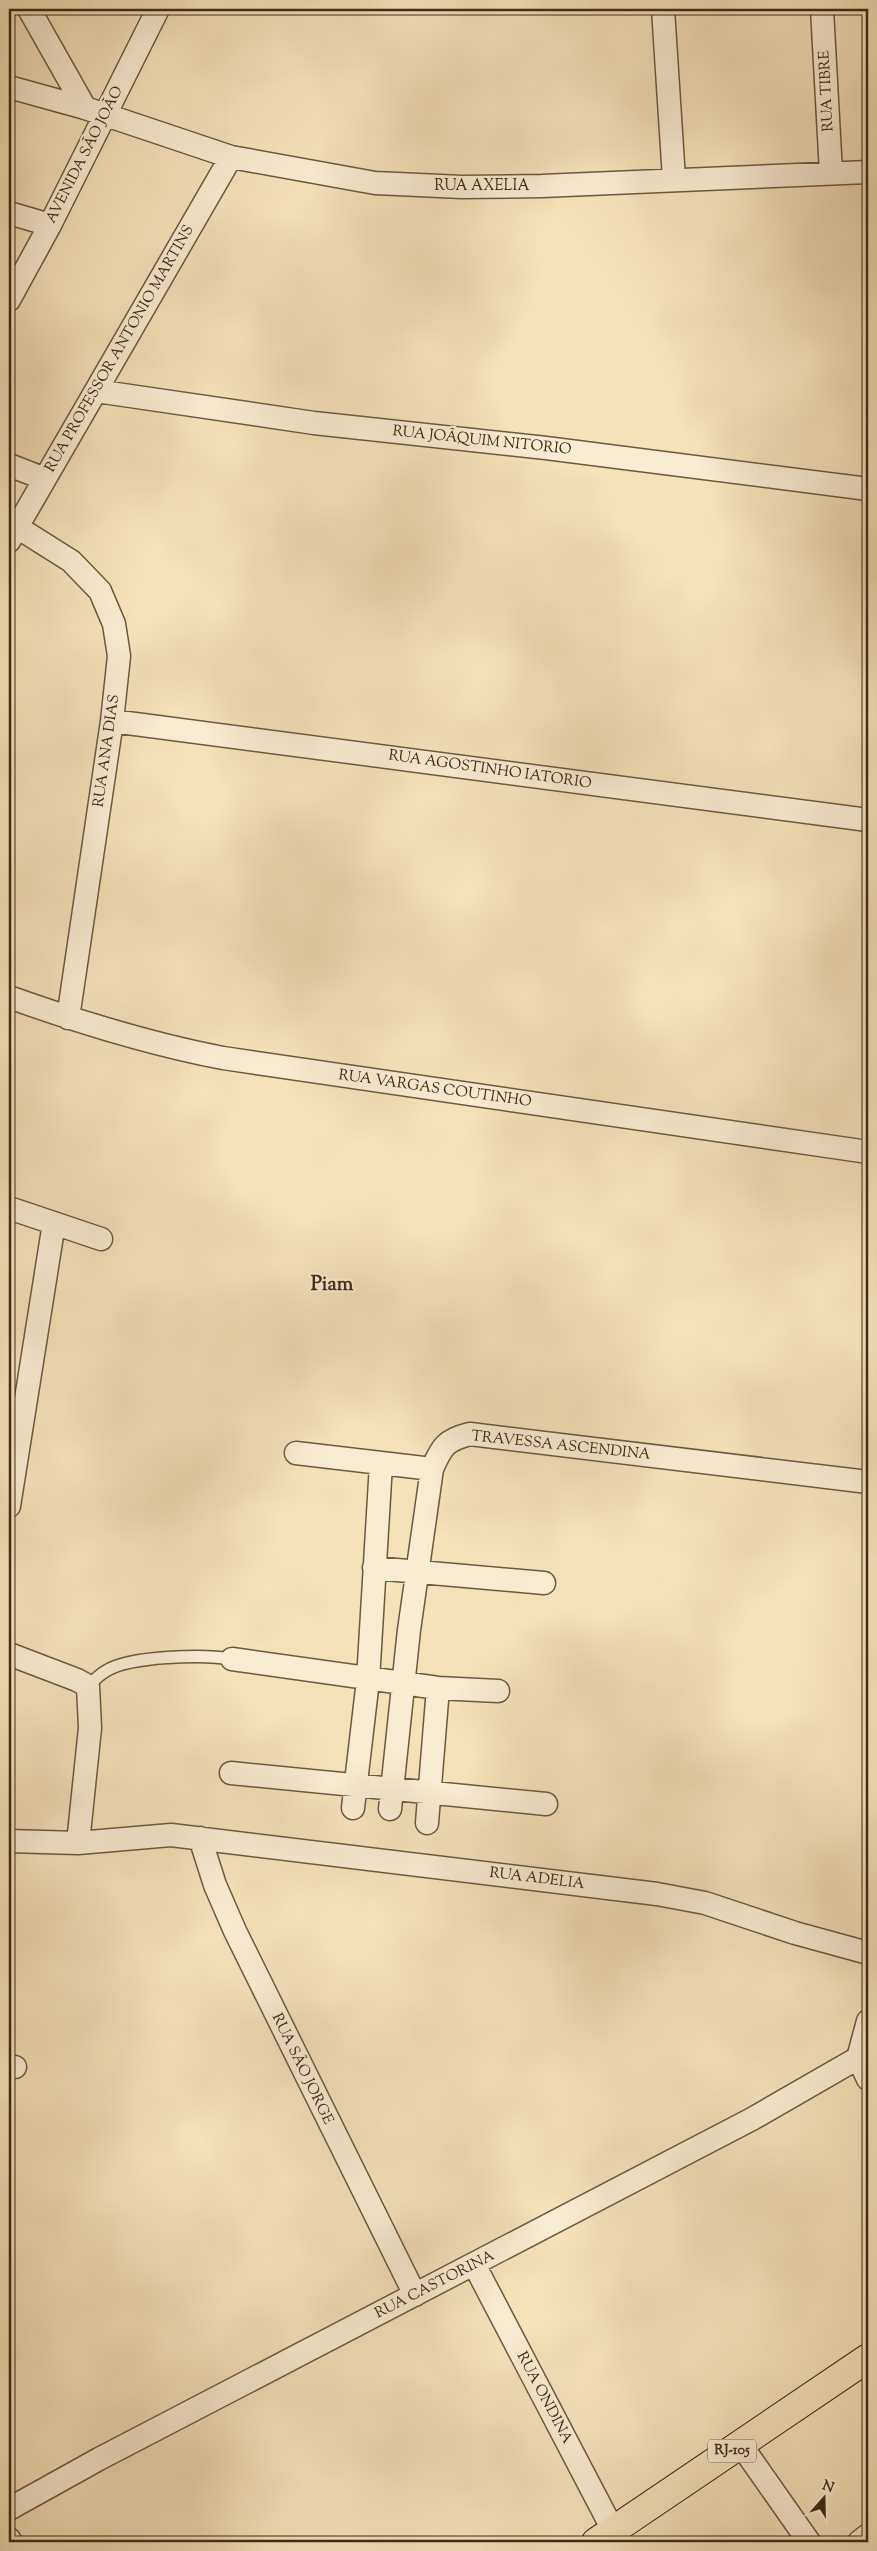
<svg xmlns="http://www.w3.org/2000/svg" width="877" height="2551" viewBox="0 0 877 2551" font-family="'Sorts Mill Goudy',serif">
<style>
.lines{fill:none;stroke-linecap:round;stroke-linejoin:round}
.lane-casing{stroke:#6a5a3e;stroke-width:14}
.street-casing{stroke:#6a5a3e;stroke-width:25}
.primary-casing{stroke:#3c2c15;stroke-width:30}
.lane{stroke:#f8ecd2;stroke-width:11}
.street{stroke:#f8ecd2;stroke-width:22}
.primary{stroke:#f4e2b9;stroke-width:28}
.labels{text-anchor:middle;dominant-baseline:central;stroke-width:4;stroke-linejoin:round;paint-order:stroke}
.shield{fill:#f8ecd2;stroke:#74664e;stroke-width:1}
.shield-label{font-size:14px;font-weight:bold;fill:#3c2c15}
.street-label{font-size:15px;fill:#3c2c15;stroke:#f8ecd2}
.district-label{font-size:20px;font-weight:bold;fill:#3c2c15;stroke:#f8ecd2}
</style>
<rect width="100%" height="100%" fill="#f4e2b9"/>
<filter id="stains"><feTurbulence type="fractalNoise" baseFrequency=".004" numOctaves="4"/><feColorMatrix values="0 0 0 0 .2 0 0 0 0 .09 0 0 0 0 .02 0 0 0 .5 -.17"/></filter>
<radialGradient id="worn" r=".72"><stop offset=".6" stop-color="#630" stop-opacity="0"/><stop offset="1" stop-color="#630" stop-opacity=".3"/></radialGradient>
<g class="lines">
<defs>
<path id="lane" d="M88 1686C93 1681 99 1675 106 1671 129 1656 204 1654 232 1659"/>
<path id="street" d="M29 9 85 108
M663 9 674 179
M822 9 831 173
M9 87 85 108 231 157 375 183 462 187 542 186 868 172
M9 213 50 225
M9 300 50 225 158 9
M96 391 314 423 546 448 868 489
M9 465 45 479
M17 527 71 561 100 591 114 624 119 656 112 721 68 1018
M9 541 231 157
M112 721 868 820
M9 997C79 1022 149 1044 223 1058L868 1152
M9 1208 101 1239
M296 1453 432 1469
M9 1506 54 1223
M374 1568 544 1583
M9 1654 77 1680 88 1686 90 1728 78 1843
M232 1659 438 1688 498 1691
M231 1773 546 1804
M353 1808 368 1680 381 1464
M390 1809 409 1630 432 1469C442 1446 446 1440 470 1434L868 1482
M427 1823 438 1688
M200 1838 215 1885 235 1931 415 2295
M9 1841 78 1843 171 1835 657 1894 705 1903 795 1933 868 1953
M858 2058 868 2021
M858 2058 868 2079
M9 2066 15 2067
M475 2266 613 2530
M741 2445 809 2542
M9 2509 99 2459 752 2119 858 2058
M9 2539 11 2542
M859 2542 868 2535"/>
<path id="primary" d="M596 2542 868 2358"/>
</defs>
<!-- lane casing -->
<use href="#lane" class="lane-casing"/>
<!-- street casing -->
<use href="#street" class="street-casing"/>
<!-- primary casing -->
<use href="#primary" class="primary-casing"/>
<!-- lane -->
<use href="#lane" class="lane"/>
<!-- street -->
<use href="#street" class="street"/>
<!-- primary -->
<use href="#primary" class="primary"/>
</g>
<g class="labels">
<!-- shield labels -->
<rect class="shield" x="708" y="2439.5" width="48" height="23" rx="4"/>
<g class="shield-label">
<text x="732" y="2451">RJ-105</text>
</g>
<!-- street labels -->
<g class="street-label">
<text transform="translate(827 91) rotate(-93)">RUA TIBRE</text>
<text transform="translate(85 155) rotate(-63)">AVENIDA SÃO JOÃO</text>
<text x="482" y="186">RUA AXELIA</text>
<text transform="translate(120 349) rotate(-60)">RUA PROFESSOR ANTONIO MARTINS</text>
<text transform="translate(482 441) rotate(6)">RUA JOÃQUIM NITORIO</text>
<text transform="translate(107 751) rotate(-82)">RUA ANA DIAS</text>
<text transform="translate(490 770) rotate(8)">RUA AGOSTINHO IATORIO</text>
<text transform="translate(435 1089) rotate(8)">RUA VARGAS COUTINHO</text>
<text transform="translate(561 1446) rotate(6)">TRAVESSA ASCENDINA</text>
<text transform="translate(537 1879) rotate(7)">RUA ADELIA</text>
<text transform="translate(302 2069) rotate(64)">RUA SÃO JORGE</text>
<text transform="translate(435 2285) rotate(-27)">RUA CASTORINA</text>
<text transform="translate(544 2398) rotate(62)">RUA ONDINA</text>
</g>
<!-- district labels -->
<g class="district-label">
<text x="332" y="1285">Piam</text>
</g>
</g>
<!-- margin -->
<rect width="877" height="2551" fill="none" stroke="#f4e2b9" stroke-width="30"/>
<rect x="10" y="10" width="857" height="2531" fill="none" stroke="#3c2c15" stroke-width="2.5"/>
<rect x="15" y="15" width="847" height="2521" fill="none" stroke="#3c2c15"/>
<!-- north arrow -->
<g transform="translate(824 2498) rotate(20)" stroke="#f8ecd2" stroke-width="4" paint-order="stroke">
<path d="M0-4L9 19L0 12L-9 19Z" fill="#3c2c15"/>
<text y="-8" font-size="14" font-weight="bold" text-anchor="middle" fill="#3c2c15">N</text>
</g>
<rect width="100%" height="100%" filter="url(#stains)"/>
<rect width="100%" height="100%" fill="url(#worn)"/>
</svg>
